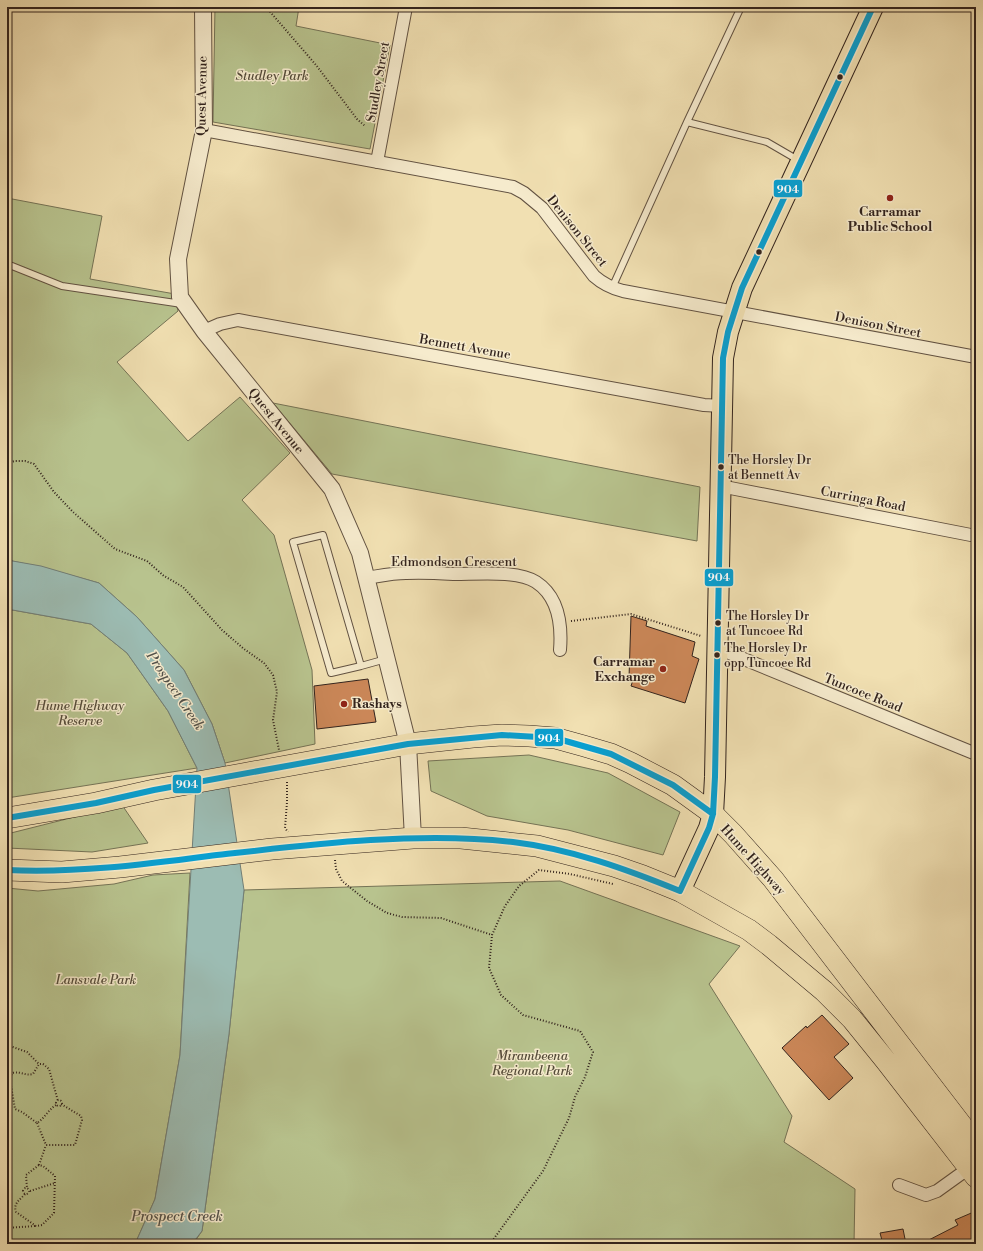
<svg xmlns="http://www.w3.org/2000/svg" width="983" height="1251" viewBox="0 0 983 1251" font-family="'Libre Bodoni',serif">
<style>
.green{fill:#b8c38e;stroke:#757356}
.water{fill:#9cbcb3;stroke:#727f77}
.building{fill:#cb8758;stroke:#32231d}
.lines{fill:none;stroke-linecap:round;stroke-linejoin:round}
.service-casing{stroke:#625242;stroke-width:8}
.minor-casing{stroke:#625242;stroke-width:14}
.tertiary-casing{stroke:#625242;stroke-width:18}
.primary-casing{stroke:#32231d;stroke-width:22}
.trunk-casing{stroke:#32231d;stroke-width:22}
.path{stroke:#32231d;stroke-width:2;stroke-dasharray:1 2;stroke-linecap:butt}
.service{stroke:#f6ebcd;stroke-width:6}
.minor{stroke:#f6ebcd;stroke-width:12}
.tertiary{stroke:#f6ebcd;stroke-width:16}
.primary{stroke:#f1e0b2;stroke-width:20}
.trunk{stroke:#f1e0b2;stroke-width:21}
.bus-1-casing{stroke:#f6ebcd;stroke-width:9}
.bus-1{stroke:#089fd0;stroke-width:6}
.bus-dot{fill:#32231d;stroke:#f6ebcd;stroke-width:1.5}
.poi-dot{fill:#8f2418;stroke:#f6ebcd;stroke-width:1.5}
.labels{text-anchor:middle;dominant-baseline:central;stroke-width:3;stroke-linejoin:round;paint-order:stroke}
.bus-label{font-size:12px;fill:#32231d;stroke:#f6ebcd;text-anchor:start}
.park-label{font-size:13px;font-style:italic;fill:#544b39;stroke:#f6ebcd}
.street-label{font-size:13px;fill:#32231d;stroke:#f6ebcd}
.poi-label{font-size:13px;font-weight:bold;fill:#32231d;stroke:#f6ebcd}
.water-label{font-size:14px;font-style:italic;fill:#52514a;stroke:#f6ebcd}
.line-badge{stroke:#f6ebcd;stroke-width:1.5}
.badge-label{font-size:11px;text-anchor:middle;font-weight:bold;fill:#fff}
</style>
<rect width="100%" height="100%" fill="#f1e0b2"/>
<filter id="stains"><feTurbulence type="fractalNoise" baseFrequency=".005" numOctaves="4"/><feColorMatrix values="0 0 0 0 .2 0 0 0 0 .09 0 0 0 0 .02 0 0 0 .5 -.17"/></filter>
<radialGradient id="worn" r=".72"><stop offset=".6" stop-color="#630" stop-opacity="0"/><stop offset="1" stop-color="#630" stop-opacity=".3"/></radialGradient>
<!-- green -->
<path class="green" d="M215 7H299L296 26 390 45 370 149 213 122Z
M7 198 102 216 90 279 175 294 178 311 117 362 188 441 240 397 290 453 242 500 274 535 312 670 315 744 225 763 212 724 184 670 137 617 99 583 41 567 7 560Z
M273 403 700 487 697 541 332 474Z
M7 609 91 624 127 653 168 711 197 768 7 798Z
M529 755 608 773 680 812 663 855 568 830 487 816 431 791 428 761Z
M122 805 148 843 92 852 7 848V834Z
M190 873 180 1055 155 1199 135 1244H7V888L38 891 114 884 153 875Z
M560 881 740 946 709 984 792 1116 784 1142 855 1189 854 1244H193L202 1231 229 1034 244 890Z"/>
<!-- water -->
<path class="water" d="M7 560 41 566 99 583 137 617 184 670 212 724 225 763 244 890 229 1034 202 1231 192 1244H135L155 1199 180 1055 197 768 168 711 127 653 91 624 7 609Z"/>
<!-- building -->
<path class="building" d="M631 616 647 621 646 626 695 642 692 656 699 659 685 703 631 686 633 680 629 678Z
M368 679 376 722 317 729 314 686Z
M822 1015 849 1044 834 1057 853 1078 829 1100 782 1048 806 1026 807 1028Z
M976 1211V1240L967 1244H921L958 1225 955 1220Z
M903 1229 906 1244H883L880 1233Z"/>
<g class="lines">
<defs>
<path id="service" d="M687 122 767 142 798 160
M7 264 62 286 182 304
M612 288 687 122 741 7
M323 535 361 666 331 673 293 542Z
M361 666 386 659"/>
<path id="minor" d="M204 130 513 187 524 193 542 208 594 276C603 284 611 288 623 291L976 357
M377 162 406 7
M204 331 220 324 238 320 704 405 722 406
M720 486 976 536
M366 578C379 576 393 573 406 573 422 572 438 573 455 574 477 574 518 570 536 582 559 597 562 625 560 650
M717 648 976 754
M899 1185 926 1195 937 1191 969 1168"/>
<path id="tertiary" d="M203 7 204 130 178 259 180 297 204 331 332 489 360 553 408 744 413 838"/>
<path id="primary" d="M680 891 709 828 713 814 715 777 723 358 728 332 742 288 873 7"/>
<path id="trunk" d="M7 818 96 803 154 790 408 744 473 737 502 735 529 736 555 738 584 746 611 754 631 763 673 785 713 814 733 834 773 879 976 1144
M7 870 62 872 120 867 272 849 413 838H461L537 846 614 866 643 876 680 891 749 930 769 945 824 991 852 1019 886 1061 976 1177"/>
</defs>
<!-- service casing -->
<use href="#service" class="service-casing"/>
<!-- minor casing -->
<use href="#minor" class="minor-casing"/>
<!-- tertiary casing -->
<use href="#tertiary" class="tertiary-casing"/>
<!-- primary casing -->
<use href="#primary" class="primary-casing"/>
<!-- trunk casing -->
<use href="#trunk" class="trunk-casing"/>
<!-- path -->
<path class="path" d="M266 7 316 65 357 119 365 126
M7 463 15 461H25L34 464 54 492 73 512 115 549 147 561 164 576 183 587 222 630 244 649 264 663 273 675 277 692 273 720 279 750
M571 621 631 614 701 636
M287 782V802L285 828 288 832
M335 860 336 869 342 881 367 901 387 913 402 917 441 918 492 935
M7 1045 27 1052 39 1064
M56 1103a3 3 0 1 1 6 0a3 3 0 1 1-6 0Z
M56 1105C48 1110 45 1118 37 1123L22 1112 15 1109 10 1080 12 1073C21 1071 25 1076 33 1074L39 1064H43L49 1069 58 1101
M37 1123 46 1145H75L82 1120 81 1116 61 1104
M39 1165 46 1145
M23 1191a3 3 0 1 1 6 0a3 3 0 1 1-6 0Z
M30 1191 55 1183
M25 1194C20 1200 13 1203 16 1212L36 1226 42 1225 54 1213 55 1176 43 1166 39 1165 26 1175 27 1188
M7 1228 35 1226
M490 1244 543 1171 569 1118 575 1097 585 1077 593 1052 580 1031 523 1015 501 995 489 968 492 935 505 906 519 886 539 870 570 874 613 884"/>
<!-- service -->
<use href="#service" class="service"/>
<!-- minor -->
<use href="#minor" class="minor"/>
<!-- tertiary -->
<use href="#tertiary" class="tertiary"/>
<!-- primary -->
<use href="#primary" class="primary"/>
<!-- trunk -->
<use href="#trunk" class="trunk"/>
<defs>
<path id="bus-1" d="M7 818 96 803 154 790 408 744 502 735 555 738 611 754 673 785 713 814
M7 870C75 873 141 865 209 856 306 845 415 831 513 842 571 849 626 869 680 891L709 828 713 814 715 777 723 358 728 332 742 288 873 7"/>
</defs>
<!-- bus-1 casing -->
<use href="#bus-1" class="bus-1-casing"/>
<!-- bus-1 -->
<use href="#bus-1" class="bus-1"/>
</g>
<!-- markers -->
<g class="bus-dot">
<circle cx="840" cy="77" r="3.5"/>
<circle cx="759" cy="252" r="3.5"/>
<circle cx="721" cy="467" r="3.5"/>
<circle cx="718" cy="623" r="3.5"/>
<circle cx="717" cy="655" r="3.5"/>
</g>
<g class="poi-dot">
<circle cx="890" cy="198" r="4"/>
<circle cx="663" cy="669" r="4"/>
<circle cx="344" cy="704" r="4"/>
</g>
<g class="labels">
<!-- bus labels -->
<g class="bus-label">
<text x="728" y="460">The Horsley Dr<tspan x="728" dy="15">at Bennett Av</tspan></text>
<text x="726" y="616">The Horsley Dr<tspan x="726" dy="15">at Tuncoee Rd</tspan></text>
<text x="724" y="648">The Horsley Dr<tspan x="724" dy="15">opp Tuncoee Rd</tspan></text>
</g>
<!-- park labels -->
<g class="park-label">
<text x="272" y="76">Studley Park</text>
<text x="80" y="706">Hume Highway<tspan x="80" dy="15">Reserve</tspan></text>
<text x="96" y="980">Lansvale Park</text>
<text x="532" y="1056">Mirambeena<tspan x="532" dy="15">Regional Park</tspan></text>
</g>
<!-- street labels -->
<g class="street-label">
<text transform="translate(378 82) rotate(-80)">Studley Street</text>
<text transform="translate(202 96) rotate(-89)">Quest Avenue</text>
<text transform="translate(577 231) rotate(51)">Denison Street</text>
<text transform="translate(878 325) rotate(11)">Denison Street</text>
<text transform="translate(465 347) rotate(10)">Bennett Avenue</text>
<text transform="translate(276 421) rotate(51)">Quest Avenue</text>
<text transform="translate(863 499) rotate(11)">Curringa Road</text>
<text x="454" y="562">Edmondson Crescent</text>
<text transform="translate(863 693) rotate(22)">Tuncoee Road</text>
<text transform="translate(753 860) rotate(48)">Hume Highway</text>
</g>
<!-- poi labels -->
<g class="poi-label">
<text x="890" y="212">Carramar<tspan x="890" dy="15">Public School</tspan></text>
<text x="655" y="662" text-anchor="end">Carramar<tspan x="655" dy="15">Exchange</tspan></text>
<text x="352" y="704" text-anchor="start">Rashays</text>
</g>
<!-- water labels -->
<g class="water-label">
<text transform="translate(175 691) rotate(56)">Prospect Creek</text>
<text x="177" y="1217">Prospect Creek</text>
</g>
</g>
<g class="line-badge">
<rect x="773" y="179" width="30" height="19" rx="4" fill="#089fd0"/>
<rect x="704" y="568" width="30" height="19" rx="4" fill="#089fd0"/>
<rect x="534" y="728" width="30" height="19" rx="4" fill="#089fd0"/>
<rect x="172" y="774" width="30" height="20" rx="4" fill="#089fd0"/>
</g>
<g class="badge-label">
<text x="788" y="193">904</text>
<text x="719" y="581">904</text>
<text x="549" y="742">904</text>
<text x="187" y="788">904</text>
</g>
<!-- margin -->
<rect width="983" height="1251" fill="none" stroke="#f1e0b2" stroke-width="24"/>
<rect x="8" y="8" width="967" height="1235" fill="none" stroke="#32231d" stroke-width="2"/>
<rect x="12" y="12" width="959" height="1227" fill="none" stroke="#32231d"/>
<rect width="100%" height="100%" filter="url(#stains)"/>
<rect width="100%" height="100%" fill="url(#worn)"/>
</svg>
